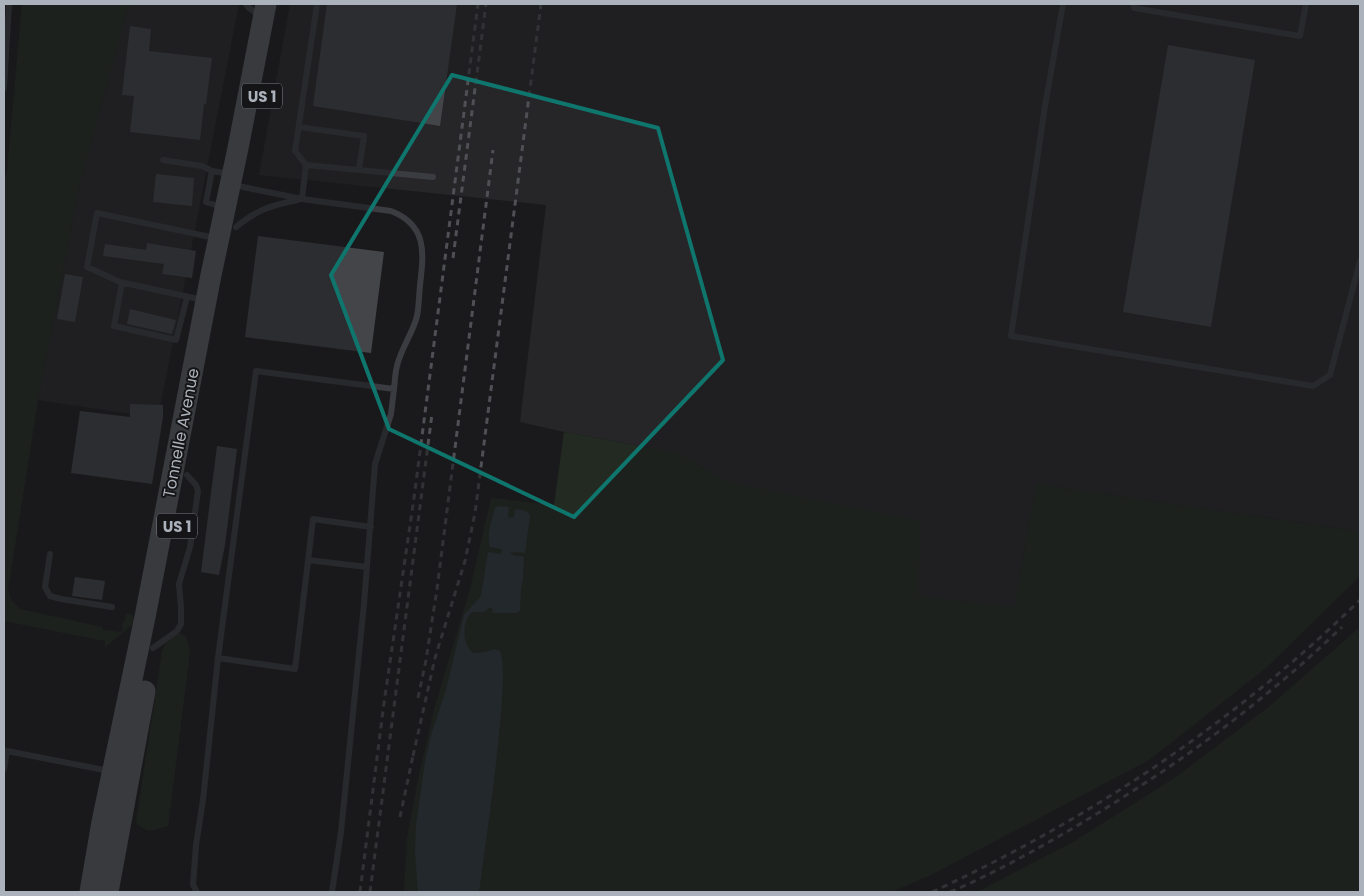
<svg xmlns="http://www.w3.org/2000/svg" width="1364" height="896" viewBox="0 0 1364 896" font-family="Poppins,sans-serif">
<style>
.built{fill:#262629}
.green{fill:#222a22}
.water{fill:#2f3a40}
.building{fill:#444549}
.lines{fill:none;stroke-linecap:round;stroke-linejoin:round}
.service{stroke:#3b3c41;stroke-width:6}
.trunk{stroke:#5f6269;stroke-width:21}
.rail{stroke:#4e5056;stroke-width:3;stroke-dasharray:6 5;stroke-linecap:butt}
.marked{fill:none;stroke:#0f766e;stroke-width:4;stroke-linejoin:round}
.labels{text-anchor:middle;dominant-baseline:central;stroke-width:4;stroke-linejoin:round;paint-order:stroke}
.shield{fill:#151517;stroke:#7f838a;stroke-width:1}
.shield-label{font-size:15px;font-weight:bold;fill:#acb2bb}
.street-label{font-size:16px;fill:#acb2bb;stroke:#151517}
</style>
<rect width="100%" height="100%" fill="#1a1a1c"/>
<!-- built -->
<path class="built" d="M132 4H239L158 418 38 400 80 183 128 8Z
M290 4H1360V530L1359 531 1036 484 1014 607 917 596 726 481 678 453 564 432 520 422 546 205 259 175Z"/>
<!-- green -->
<path class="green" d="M22 4H132L128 8 80 183 38 400 8 590 12 601 20 609 102 627 103 630 120 632 123 630 122 624 125 620 126 615 130 613 132 615 134 620 133 624 105 647V641L4 621V178L7 172Z
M564 432 678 453 726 481 921 521 918 596 1014 607 1036 484 1358 531 1360 530V576L1266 668 1149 760 931 875 891 892H404L407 838 419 775 434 710 470 589 491 498 554 505Z
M1360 627V892H977L1075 841 1176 777 1270 706Z
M180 633 186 637 190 652 168 826C151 829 152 836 136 823L162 652C165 642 171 638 180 633Z"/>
<!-- water -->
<path class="water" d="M499 506 509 507 508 518 514 517 515 510 517 509C521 510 528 511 530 515L525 553 516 552 509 553C514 557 519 555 524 557L523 579 521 588 520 610 517 613H493L492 608H489L484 612H472C464 618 463 634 466 643 467 647 470 650 473 653L485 652 495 649 500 651C505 667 502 696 501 713 496 773 487 832 479 892H418L415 851 416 825 425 762 431 735 446 690 464 615 481 596 488 552 500 554 502 551V549L490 547C486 534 492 521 495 508Z"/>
<!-- building -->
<path class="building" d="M327 4H457L440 126 313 106Z
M130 26 151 29 149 51 212 58 206 104H204L200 140 130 132 134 96 122 95Z
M1168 45 1255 60 1211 327 1123 312Z
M156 174 194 178 192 206 153 202Z
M258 236 384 252 371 353 245 337Z
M147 243 196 251 192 278 162 274 164 264 103 256 105 244 146 250Z
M65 274 83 277 75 322 57 319Z
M130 309 176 320 172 334 127 324Z
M130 404 163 405V417L152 484 71 473 80 411 130 417Z
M217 446 237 449 225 545 219 575 201 572Z
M75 577 105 581 102 600 72 596Z"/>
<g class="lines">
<!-- service -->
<path class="service" d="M246 4 248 7 260 16
M317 4 295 151 306 165 433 177
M1063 4 1045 106 1011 336 1313 386 1330 375 1360 261
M1134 4V8L1300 36 1306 4
M4 88 9 4
M299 127 364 136 359 169
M163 160 202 166 212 171 230 174
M212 171 206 202 222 207
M302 199 306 165
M236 227C257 210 271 205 298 200
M122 283 114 326 176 340 187 297
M203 300 120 282 87 267 97 213 215 238
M50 554 45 587 50 596 61 599 112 607
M308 560 367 567
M153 648 177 631 181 624V607L179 584 190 547 198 491 196 485 187 475
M218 658 295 669 313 519 371 527
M4 769 7 751 109 771
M197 892 193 885 196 845 203 800 218 658 256 371 394 389C395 381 395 373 397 366 401 348 413 333 417 316 419 306 419 295 420 285 424 252 427 225 391 211L302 199 233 185
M332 892 341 832 364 604 375 464 391 414 394 389"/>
<!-- trunk -->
<path class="trunk" d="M90 892 102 822 145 617 211 275 238 148 266 4
M108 892 145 691"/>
<!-- rail -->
<path class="rail" d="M453 258 486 4
M418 698 426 660 437 589 493 150
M413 756 435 658 465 561 475 513 541 4
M400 817 414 751
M360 892 384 703 414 498 478 4
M370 892 432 414
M932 892C1089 820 1236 721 1360 600
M950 892C997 872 1041 847 1085 821 1149 782 1213 739 1271 690 1296 670 1319 649 1342 627"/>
</g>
<!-- marked area -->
<path d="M0 0H1364V896H0ZM452 75 658 128 723 360 574 517 389 429 331 275Z" fill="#1a1a1c" fill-opacity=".55" fill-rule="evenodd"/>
<path class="marked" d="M452 75 658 128 723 360 574 517 389 429 331 275Z"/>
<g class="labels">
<!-- shield labels -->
<g class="shield">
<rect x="242" y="83.5" width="40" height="25" rx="4"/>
<rect x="157" y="513.5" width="40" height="25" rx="4"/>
</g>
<g class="shield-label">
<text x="262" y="96">US 1</text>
<text x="177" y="526">US 1</text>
</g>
<!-- street labels -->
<g class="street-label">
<text transform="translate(181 433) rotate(-79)">Tonnelle Avenue</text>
</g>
</g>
<!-- border -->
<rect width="1364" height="896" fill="none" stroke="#acb2bb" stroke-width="10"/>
</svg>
